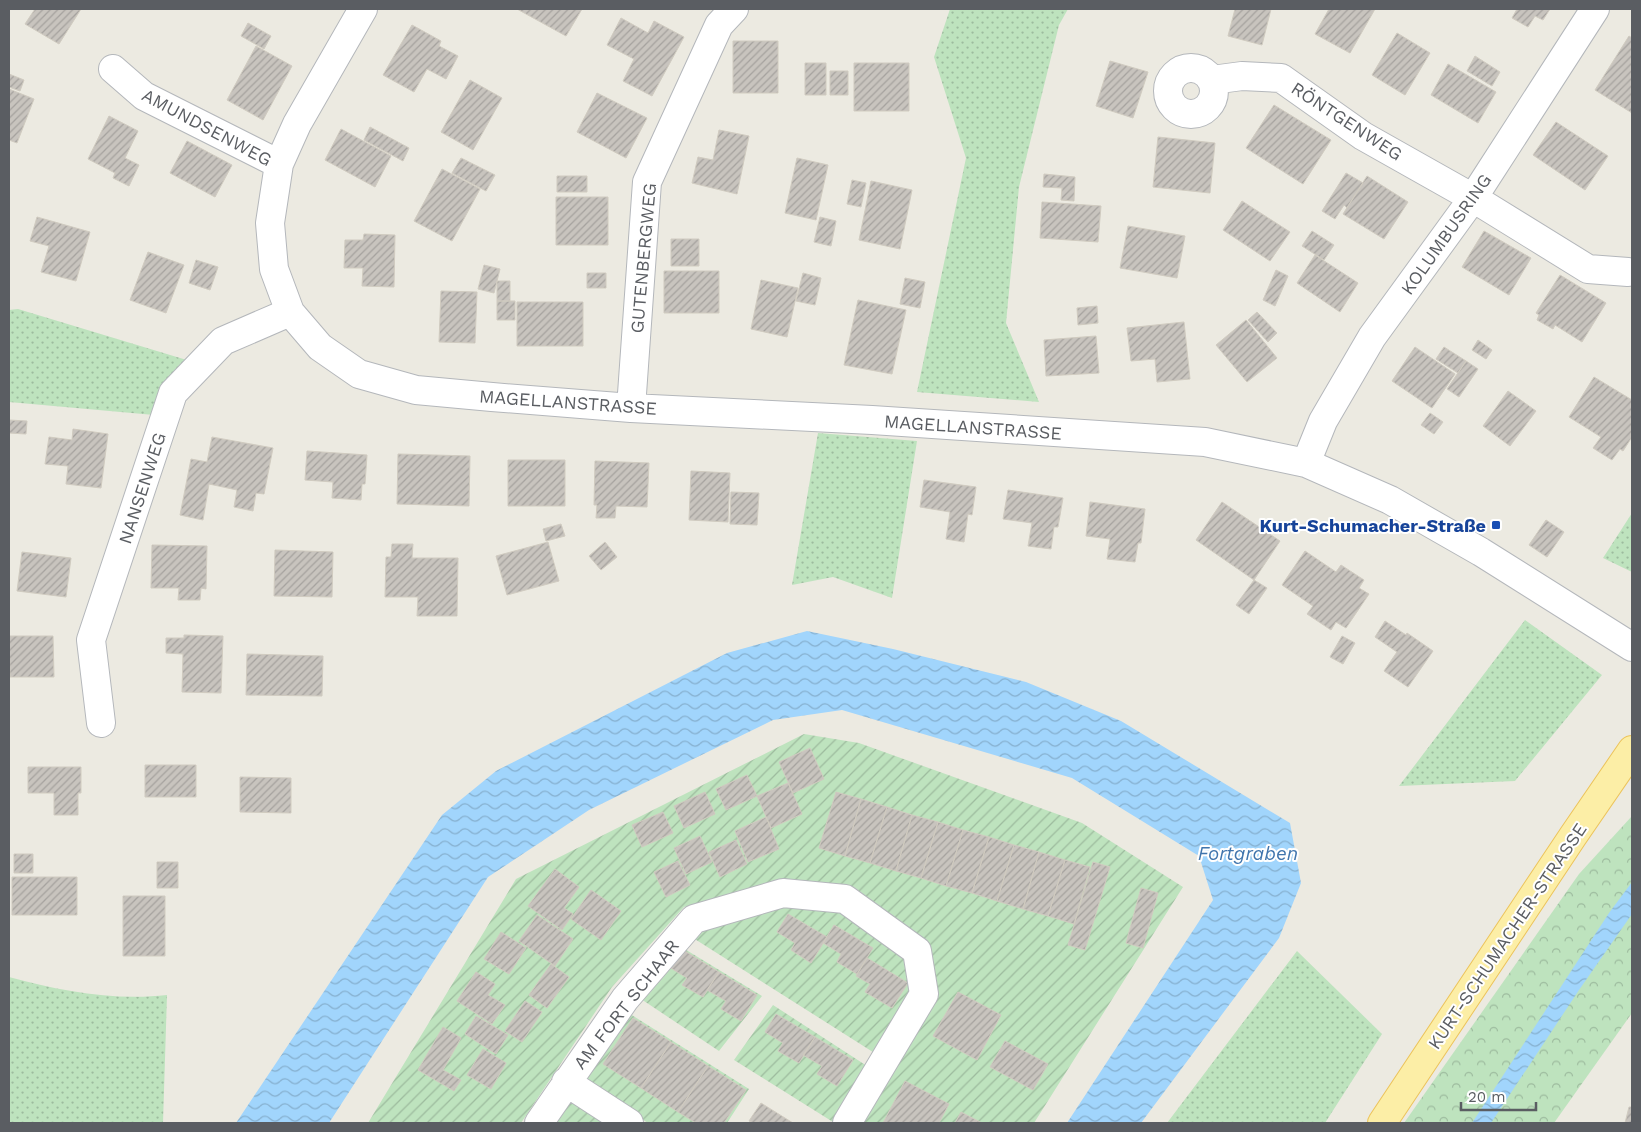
<svg xmlns="http://www.w3.org/2000/svg" width="1641" height="1132" viewBox="0 0 1641 1132" font-family="'Work Sans',sans-serif">
<style>
.grass{fill:url(#grass-dots)}
.forest{fill:url(#forest-crowns)}
.garden{fill:url(#garden-furrows)}
.water{fill:url(#water-waves)}
.building{fill:url(#building-hatch);stroke:#d0cbc0}
.lines{fill:none;stroke-linecap:round;stroke-linejoin:round}
.minor-casing{stroke:#b4b7bb;stroke-width:30}
.major-casing{stroke:#ecc35a;stroke-width:30}
.minor{stroke:#fff;stroke-width:28}
.major{stroke:#fceea6;stroke-width:28}
.transit-dot{fill:#1a4fb4;stroke:#fff;stroke-width:2}
.labels{text-anchor:middle;dominant-baseline:central;stroke-width:4;stroke-linejoin:round;paint-order:stroke}
.street-label{font-size:18px;fill:#5a5d62;stroke:#fff}
.transit-label{font-size:18px;font-weight:bold;fill:#164399;stroke:#fff;text-anchor:end}
.water-label{font-size:19px;font-style:italic;fill:#4075ad;stroke:#fff}
</style>
<defs>
<pattern id="grass-dots" width="8" height="8" patternUnits="userSpaceOnUse" patternTransform="scale(1.25)"><rect width="8" height="8" fill="#bee3be"/><path d="M2 2h.1M6 6h.1" fill="none" stroke="#9dbb9e" stroke-width="1.8" stroke-linecap="round"/></pattern>
<pattern id="forest-crowns" width="20" height="18" patternUnits="userSpaceOnUse" patternTransform="scale(1.25)"><rect width="20" height="18" fill="#bee3be"/><path d="M2 6a3 3 0 1 1 6 0M12 15a3 3 0 1 1 6 0" fill="none" stroke="#9dbb9e"/></pattern>
<pattern id="garden-furrows" width="10" height="10" patternUnits="userSpaceOnUse" patternTransform="scale(1.25)"><rect width="10" height="10" fill="#bee3be"/><path d="M-1 1l2-2M0 10L10 0M9 11l2-2" fill="none" stroke="#9dbb9e"/></pattern>
<pattern id="water-waves" width="16" height="10" patternUnits="userSpaceOnUse" patternTransform="scale(1.25)"><rect width="16" height="10" fill="#a1d5fc"/><path d="M0 5q4-4 8 0t8 0" fill="none" stroke="#86b0cf"/></pattern>
<pattern id="building-hatch" width="6" height="6" patternUnits="userSpaceOnUse" patternTransform="scale(1.25)"><rect width="6" height="6" fill="#c8c4be"/><path d="M-1 1l2-2M0 6l6-6M5 7l2-2" fill="none" stroke="#a5a29e"/></pattern>
</defs>
<rect width="100%" height="100%" fill="#eceae1"/>
<!-- grass -->
<path class="grass" d="M950 9H1068L1059 25 1019 187 1006 323 1039 402 917 392 966 158 934 57Z
M18 309 190 361 154 415 9 402V310Z
M818 433 917 441 892 598 833 577 792 585Z
M1632 513V572L1603 558Z
M1525 620 1602 675 1515 781 1399 786Z
M1297 951 1382 1034 1325 1123H1167Z
M9 977C60 991 115 1001 167 995L163 1123H9Z"/>
<!-- forest -->
<path class="forest" d="M1632 816V1013L1554 1123H1404L1579 874Z"/>
<!-- garden -->
<path class="garden" d="M804 734 859 743 1082 823 1183 887 1034 1123H864L938 995 929 945 854 887 783 879 684 907 612 987 521 1123H368L516 879Z
M783 903 841 908 910 957 915 990 876 1054 690 936 700 926Z
M678 945 762 996 719 1051 638 997Z
M773 1005 867 1066 833 1122 734 1060Z
M627 1012 749 1089 727 1123H648L580 1079Z
M569 1098 608 1123H552Z"/>
<!-- water -->
<path class="water" d="M807 631 893 649 1026 682 1121 721 1290 823 1301 883 1279 938 1141 1123H1067L1213 900 1199 856 1072 778 842 710 773 720 589 810 488 877 329 1123H236L442 815 496 771 727 653Z
M1632 882V914L1579 990 1491 1123H1472L1609 913Z"/>
<!-- building -->
<path class="building" d="M35 9H81L59 44 25 24Z
M517 9H582L566 36Z
M1235 9H1271L1262 45 1228 36Z
M1329 9H1375L1350 53 1315 34Z
M1517 9H1550L1543 20 1535 16 1528 27 1512 18Z
M621 18 648 33 654 21 684 37 652 96 623 81 634 59 607 45Z
M248 23 271 36 264 49 241 36Z
M412 25 441 41 439 46 458 56 446 79 427 69 414 92 383 75Z
M1397 33 1430 53 1405 95 1372 75Z
M1629 36 1632 38V113L1595 90Z
M733 41H778V93H733Z
M256 46 292 66 263 120 227 100Z
M1475 56 1500 72 1492 86 1467 71Z
M1110 61 1148 72 1133 118 1096 106Z
M805 63H826V95H805Z
M854 63H909V111H854Z
M1448 64 1496 92 1478 123 1431 95Z
M830 71H848V95H830Z
M9 74 24 80 20 91 9 87Z
M470 80 502 98 473 150 441 132Z
M9 89 34 99 17 143 9 140Z
M597 93 647 118 626 158 577 132Z
M1274 105 1331 140 1303 184 1246 148Z
M109 116 138 131 125 158 139 165 129 186 113 178 115 173 88 159Z
M1556 122 1608 156 1585 190 1533 155Z
M370 127 409 148 403 161 364 140Z
M341 129 391 156 375 187 325 160Z
M719 130 749 136 737 194 692 183 698 157 713 160Z
M1158 137 1215 143 1210 193 1153 187Z
M187 141 232 165 215 197 170 173Z
M461 158 495 175 486 191 452 173Z
M797 158 828 165 816 220 785 213Z
M442 169 480 189 452 241 414 221Z
M1346 173 1363 183 1347 208 1344 205 1335 219 1322 211Z
M1044 174 1075 177 1074 201 1061 200 1062 188 1043 187Z
M557 176H587V192H557Z
M1367 176 1408 202 1384 239 1343 214Z
M852 180 866 183 861 207 847 204Z
M871 181 912 190 900 249 859 240Z
M556 197H608V245H556Z
M1242 201 1290 232 1270 261 1223 230Z
M1042 202 1101 206 1098 242 1040 238Z
M37 217 90 232 76 281 41 272 49 246 30 241Z
M820 217 836 221 831 246 814 242Z
M1128 226 1185 236 1177 278 1120 268Z
M1312 231 1334 245 1324 260 1302 246Z
M1484 231 1531 258 1509 295 1462 267Z
M364 234 395 235 394 287 362 286 363 268H344L345 240H363Z
M671 239H699V266H671Z
M148 252 184 265 166 313 130 300Z
M1315 255 1358 283 1340 312 1297 283Z
M196 260 218 267 210 290 189 283Z
M484 265 500 269 494 293 478 289Z
M1276 270 1288 276 1275 306 1263 300Z
M664 271H719V313H664Z
M587 273H606V288H587Z
M803 273 821 278 815 305 796 301Z
M1560 275 1606 303 1582 342 1555 325 1553 329 1537 320 1539 315 1536 313Z
M905 278 925 282 920 308 900 304Z
M761 280 798 288 787 337 751 329Z
M497 281H510V301H497Z
M441 291 477 292 475 343 439 342Z
M858 300 906 310 892 374 844 365Z
M497 301H515V320H497Z
M517 302H583V346H517Z
M1097 306 1098 323 1078 325 1077 308Z
M1257 312 1277 333 1268 342 1248 320Z
M1246 320 1277 358 1247 382 1216 345Z
M1184 322 1190 379 1157 382 1155 359 1131 361 1127 328Z
M1096 336 1099 373 1046 376 1044 340Z
M1478 340 1492 350 1486 359 1472 350Z
M1415 347 1455 374 1432 408 1392 381Z
M1444 347 1466 361 1458 373 1436 359Z
M1466 361 1478 369 1459 397 1447 389Z
M1594 377 1632 400V437L1623 451 1620 449 1612 460 1593 448 1601 437 1569 417Z
M1508 391 1536 411 1510 446 1483 426Z
M1430 413 1443 422 1434 434 1421 425Z
M9 420 27 421 26 434 9 433Z
M73 429 108 434 101 488 66 484 68 466 45 464 49 437 72 440Z
M212 437 273 448 264 494 256 493 253 511 234 507 237 490 209 484 203 520 180 515 191 459 207 462Z
M307 451 367 455 365 484H362L361 500 332 498 333 482 305 480Z
M398 454 470 456 469 506 397 504Z
M508 460H565V506H508Z
M595 461 649 463 647 507 616 506 615 518H596L597 505H594Z
M691 471 730 473 728 522 689 520Z
M924 480 976 487 972 515 968 514 964 542 946 539 950 512 920 507Z
M1008 490 1063 498 1058 527H1054L1051 549 1028 546 1032 523 1003 519Z
M731 492 759 493 757 525 730 524Z
M1090 502 1145 509 1141 543H1138L1135 562 1107 559 1110 539 1086 536Z
M1222 502 1280 541 1254 580 1196 540Z
M1546 520 1564 532 1547 557 1529 545Z
M561 524 565 536 546 541 543 529Z
M548 542 559 581 507 595 496 556Z
M605 542 617 557 601 570 589 556Z
M392 544H413L412 558H458L457 616H417L418 597H385L386 557H391Z
M152 545 207 546 206 589 201 588 200 600H178L179 588H151Z
M275 550 333 552 332 597 274 596Z
M1305 551 1336 572 1341 565 1364 580 1359 588 1369 594 1346 628 1336 622 1331 630 1307 614 1313 606 1282 585Z
M22 552 71 558 66 597 17 591Z
M1254 580 1267 588 1249 614 1236 605Z
M1385 621 1406 635 1407 633 1433 651 1408 687 1384 671 1397 652 1375 637Z
M184 635 223 636 221 693 182 692 183 654 166 653V638H184Z
M9 636H53L54 677H10Z
M1342 636 1355 643 1343 664 1330 657Z
M247 654 323 656 322 696 246 695Z
M810 748 824 779 793 793 779 762Z
M145 765H196V797H145Z
M28 767H81V793H78V815H54V793H28Z
M747 775 757 796 726 810 716 789Z
M240 777 291 778V813L240 812Z
M788 783 802 814 771 828 757 796Z
M705 792 715 814 684 828 674 806Z
M836 792 861 799 845 856 819 848Z
M861 799 887 807 870 863 845 856Z
M887 807 912 815 896 871 870 863Z
M663 812 673 833 642 847 632 825Z
M912 815 938 822 921 878 896 871Z
M766 817 779 849 748 862 735 831Z
M938 822 963 830 946 886 921 878Z
M963 830 989 837 972 893 946 886Z
M700 836 712 862 686 874 674 848Z
M989 837 1014 845 997 901 972 893Z
M736 840 747 864 720 877 709 852Z
M1014 845 1039 852 1023 909 997 901Z
M1039 852 1065 860 1048 916 1023 909Z
M14 854H33V873H14Z
M1065 860 1090 867 1074 924 1048 916Z
M678 861 690 885 666 897 654 872Z
M157 862H178V888H157Z
M1093 862 1110 867 1085 950 1068 945Z
M555 869 579 887 564 908 573 914 562 930 528 906Z
M12 877H77V915H12Z
M1141 888 1158 893 1143 948 1126 943Z
M591 890 621 911 601 940 571 919Z
M123 896H165V956H123Z
M788 914 827 937 811 963 791 950 795 943 777 932Z
M537 915 573 939 555 966 519 941Z
M834 925 873 948 857 974 837 962 841 954 823 943Z
M501 932 526 948 509 974 484 959Z
M680 948 719 972 703 997 682 985 687 978 669 967Z
M867 958 908 983 892 1008 865 992 870 984 856 976Z
M551 964 569 977 547 1008 529 995Z
M476 972 495 984 488 995 505 1005 492 1024 457 1001Z
M719 972 757 995 741 1021 721 1009 726 1001 707 990Z
M958 992 1001 1015 977 1060 933 1036Z
M525 1001 542 1012 522 1042 505 1031Z
M776 1014 815 1037 799 1063 778 1051 783 1043 765 1032Z
M476 1016 508 1035 496 1054 465 1034Z
M633 1018 671 1042 641 1088 603 1064Z
M443 1027 461 1038 443 1070 461 1080 454 1091 418 1070Z
M815 1037 853 1060 837 1086 817 1074 822 1066 803 1055Z
M1005 1041 1048 1064 1033 1090 990 1067Z
M671 1042 708 1066 678 1112 641 1088Z
M483 1049 506 1063 491 1089 467 1075Z
M708 1066 746 1090 724 1123H696L678 1112Z
M905 1081 949 1104 939 1123H883Z
M761 1103 793 1123H753L749 1121Z
M1629 1107H1632V1123H1625Z
M961 1112 982 1123H955Z"/>
<g class="lines">
<defs>
<path id="minor" d="M363 9 297 124 279 164 270 223 274 269 290 312 320 347 359 374 416 390 492 397 631 408 872 420 1205 442 1306 463 1390 500 1481 552 1632 647
M1168 91a23 23 0 1 1 46 0a23 23 0 1 1-46 0Z
M113 69 144 96 279 164
M1212 80 1242 76 1281 78 1363 136 1473 198 1588 269 1628 272
M631 408 647 182 719 25 734 9
M1306 463 1323 421 1372 337 1473 198 1595 9
M101 723 91 640 173 393 223 341 290 312
M566 1082 629 1123
M539 1123 625 999 694 919 783 893 845 899 917 951 924 994 847 1123"/>
<path id="major" d="M1382 1123 1573 836 1632 750"/>
</defs>
<!-- minor casing -->
<use href="#minor" class="minor-casing"/>
<!-- major casing -->
<use href="#major" class="major-casing"/>
<!-- minor -->
<use href="#minor" class="minor"/>
<!-- major -->
<use href="#major" class="major"/>
</g>
<!-- markers -->
<rect class="transit-dot" x="1491" y="520" width="10" height="10" rx="2.5"/>
<g class="labels">
<!-- street labels -->
<g class="street-label">
<text transform="translate(1347 121) rotate(33)">RÖNTGENWEG</text>
<text transform="translate(207 127) rotate(28)">AMUNDSENWEG</text>
<text transform="translate(1446 234) rotate(-55)">KOLUMBUSRING</text>
<text transform="translate(643 258) rotate(-85)">GUTENBERGWEG</text>
<text transform="translate(568 402) rotate(4)">MAGELLANSTRASSE</text>
<text transform="translate(973 427) rotate(4)">MAGELLANSTRASSE</text>
<text transform="translate(142 488) rotate(-72)">NANSENWEG</text>
<text transform="translate(1507 936) rotate(-56)">KURT-SCHUMACHER-STRASSE</text>
<text transform="translate(626 1004) rotate(-52)">AM FORT SCHAAR</text>
</g>
<!-- transit labels -->
<g class="transit-label">
<text x="1486" y="525">Kurt-Schumacher-Straße</text>
</g>
<!-- water labels -->
<g class="water-label">
<text x="1248" y="853">Fortgraben</text>
</g>
</g>
<!-- border -->
<rect width="1641" height="1132" fill="none" stroke="#5a5d62" stroke-width="20"/>
<!-- scale -->
<path d="M1461 1102v8h75v-8" fill="none" stroke="#5a5d62" stroke-width="2.5"/>
<text x="1468" y="1102" font-size="15" fill="#5a5d62" stroke="#ffffff" stroke-width="4" paint-order="stroke">20 m</text>
</svg>
